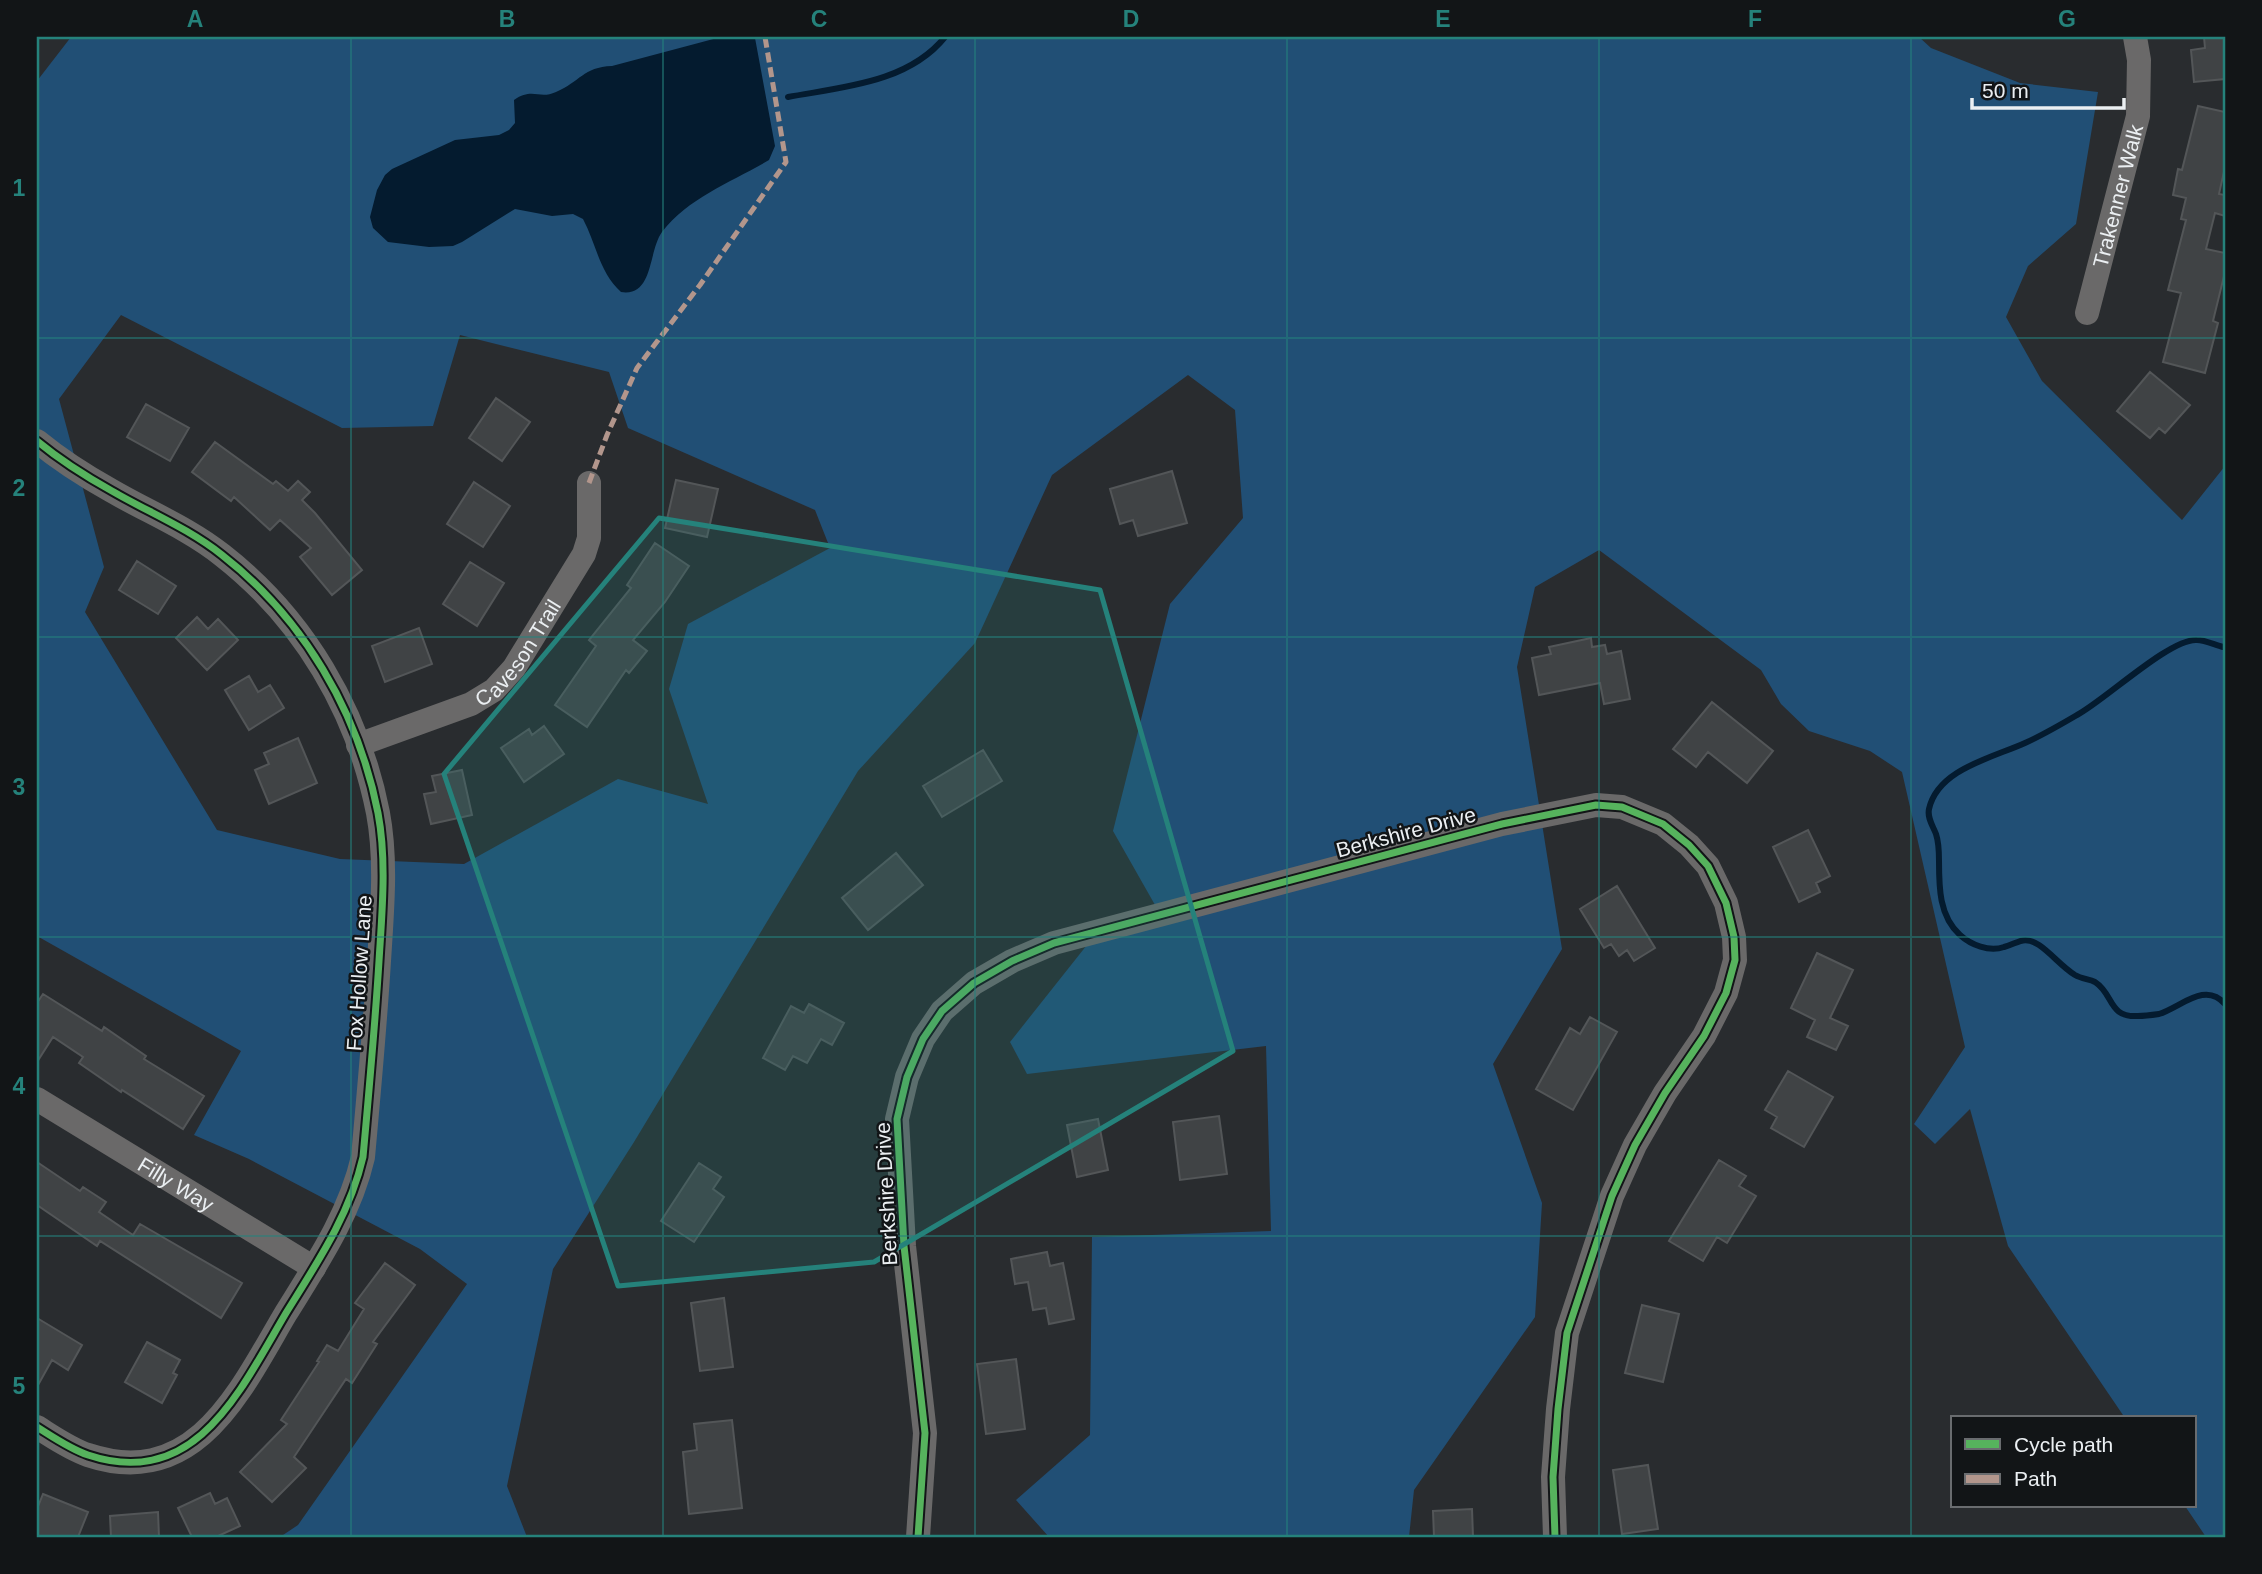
<svg xmlns="http://www.w3.org/2000/svg" width="2262" height="1574" viewBox="0 0 2262 1574" font-family="Arial,sans-serif">
<style>
.forest{fill:#214f75;fill-rule:evenodd}
.water{fill:#041b2f}
.lines{fill:none;stroke-linecap:round;stroke-linejoin:round}
.stream{stroke:#041b2f;stroke-width:6}
.building{fill:#404345;stroke:#535658;stroke-width:2}
.minor{stroke:#6a6969;stroke-width:24}
.quiet{stroke:#b2968c;stroke-width:5;stroke-dasharray:10 5;stroke-linecap:butt}
.cycleway-casing{stroke:#121517;stroke-width:11}
.cycleway{stroke:#56b35d;stroke-width:7}
.marked{fill:#25827b;fill-opacity:0.2;stroke:#25827b;stroke-width:5;stroke-linejoin:round}
.grid{fill:none;stroke:#25827b;stroke-width:2;stroke-opacity:0.55}
.labels{text-anchor:middle;dominant-baseline:central;stroke-width:5;stroke-linejoin:round;paint-order:stroke}
.street-label{font-size:21px;fill:#ebeff2;stroke:#121517}
.neatline{fill:none;stroke:#25827b;stroke-width:2.5}
.grid-label{font-size:23px;text-anchor:middle;font-weight:bold;fill:#25827b}
</style>
<rect width="100%" height="100%" fill="#292c2f"/>
<!-- forest -->
<path class="forest" d="M71 37H1919L1931 48 2020 83 2098 92 2076 224 2028 266 2006 317 2042 381 2182 520 2225 466V1537H2206L2185 1506H2194V1418H2125L2008 1246 1970 1109 1935 1144 1914 1124 1965 1047 1902 772 1870 751 1809 731 1781 704 1761 670 1599 550 1535 587 1517 667 1562 949 1493 1064 1542 1203 1535 1317 1414 1490 1409 1537H1049L1016 1500 1090 1435 1092 1237 1271 1231 1266 1046 1027 1074 1010 1042 1102 926 1159 912 1113 831 1170 604 1243 518 1235 410 1188 375 1052 475 975 643 858 771 634 1142 553 1269 507 1486 527 1537H280L298 1525 467 1284 420 1249 249 1159 194 1135 241 1051 37 936V81ZM121 315 342 428 433 426 460 335 609 372 628 428 815 510 830 548 688 624 669 689 708 804 618 779 464 864 340 859 217 830 85 612 104 567 59 399Z"/>
<!-- water -->
<path class="water" d="M721 37 755 38 775 146 769 160C732 182 689 197 662 232 648 251 654 297 621 292 599 272 596 243 583 219L573 214 552 216 515 209 462 242 453 246 429 247 388 242 373 228 370 217 377 190 385 175 392 169 455 140 499 135 509 130 515 123 514 100C533 87 539 100 556 92 580 82 583 67 612 66Z"/>
<g class="lines">
<!-- stream -->
<path class="stream" d="M788 97C842 87 908 83 945 37
M2225 646 2223 647C2215 645 2205 640 2197 640 2170 638 2104 701 2077 715 2060 725 2043 735 2025 743 1992 758 1938 769 1929 809 1927 818 1933 826 1936 834 1939 843 1939 852 1939 861 1939 887 1939 916 1960 935 1971 945 1989 952 2004 947 2019 943 2023 935 2039 945 2051 953 2062 967 2075 975 2082 979 2089 979 2095 982 2114 994 2108 1018 2138 1016 2144 1016 2152 1015 2159 1014 2181 1007 2205 981 2225 1004"/>
</g>
<!-- building -->
<path class="building" d="M2204 37H2225V79L2194 82 2191 50 2205 48Z
M2198 106 2225 112V167L2219 194 2225 195V216L2215 213 2206 249 2225 253V272L2213 321 2218 323 2205 373 2163 362 2181 293 2168 290 2186 220 2181 219 2186 198 2173 195 2178 169 2182 170Z
M2150 372 2190 405 2165 433 2159 428 2150 438 2117 411Z
M496 398 530 422 502 461 469 438Z
M146 404 189 428 170 461 127 437Z
M215 442 273 484 276 481 288 491 298 481 310 492 302 500 315 513 362 570 332 595 300 557 311 548 280 520 270 530 234 497 231 501 192 472Z
M1172 471 1187 523 1138 536 1133 520 1120 524 1110 489Z
M676 480 718 489 707 537 665 528Z
M474 482 510 506 483 547 447 524Z
M655 543 689 566 665 602 633 640 647 651 629 673 626 670 587 727 555 705 596 646 589 640 631 588 627 585Z
M137 561 176 586 158 614 119 590Z
M470 562 504 583 477 626 443 604Z
M197 617 208 629 218 619 238 640 207 670 176 638Z
M419 628 432 664 385 682 372 646Z
M1591 638 1592 647 1605 645 1607 654 1621 651 1630 699 1604 704 1600 683 1539 695 1532 658 1551 654 1549 647Z
M249 676 258 692 270 685 284 708 249 730 225 690Z
M1712 702 1773 751 1747 783 1708 752 1696 767 1673 749Z
M544 726 564 754 524 782 501 748 529 729 532 735Z
M298 738 317 783 269 804 255 770 269 764 264 753Z
M983 750 1002 781 942 817 923 786Z
M462 770 472 815 431 824 424 794 436 792 432 776Z
M1808 830 1830 876 1816 883 1820 892 1799 902 1773 847Z
M896 853 923 885 868 930 842 898Z
M1617 886 1655 948 1634 961 1627 950 1619 956 1611 944 1604 948 1580 909Z
M1817 953 1853 970 1830 1018 1848 1026 1836 1050 1807 1037 1815 1020 1791 1008Z
M43 994 102 1031 104 1027 146 1056 144 1059 204 1096 183 1129 122 1090 121 1092 79 1063 83 1057 53 1037 37 1062V1003Z
M809 1004 844 1023 832 1045 821 1039 807 1063 793 1056 785 1070 763 1058 791 1006 804 1013Z
M1590 1017 1617 1032 1573 1110 1536 1089 1570 1028 1580 1034Z
M1788 1071 1833 1097 1804 1147 1771 1128 1777 1117 1765 1110Z
M1219 1116 1227 1174 1180 1180 1173 1122Z
M1098 1119 1108 1170 1077 1177 1067 1125Z
M1719 1160 1746 1176 1739 1186 1756 1196 1727 1243 1717 1237 1703 1261 1669 1241Z
M37 1162 80 1191 83 1187 106 1202 99 1212 133 1235 140 1224 242 1283 221 1318 100 1241 97 1246 37 1205Z
M699 1163 721 1177 713 1189 724 1197 694 1242 661 1221Z
M1047 1252 1050 1266 1063 1263 1074 1319 1049 1324 1046 1308 1033 1310 1028 1282 1015 1284 1011 1259Z
M385 1263 415 1285 373 1342 377 1344 352 1383 346 1379 294 1457 306 1468 272 1502 240 1472 287 1424 281 1420 319 1362 317 1361 327 1345 338 1351 364 1309 355 1303Z
M724 1298 733 1367 700 1371 691 1303Z
M1642 1305 1679 1314 1663 1382 1625 1373Z
M37 1318 82 1345 68 1370 52 1360 37 1387Z
M147 1342 180 1360 173 1373 177 1375 162 1403 125 1382Z
M1016 1359 1025 1429 986 1434 977 1364Z
M732 1420 742 1508 689 1514 683 1452 697 1450 694 1424Z
M1648 1465 1658 1529 1622 1534 1613 1470Z
M210 1493 215 1504 227 1498 240 1526 216 1537H192L178 1508Z
M43 1494 88 1512 78 1537H37V1509Z
M1472 1509 1473 1537H1434L1433 1511Z
M158 1512 159 1537H111L110 1516Z"/>
<g class="lines">
<!-- minor -->
<g class="minor">
<path id="s1" d="M2087 313 2138 116 2139 60 2135 37"/>
<path d="M37 441C60 460 85 476 112 491 148 512 188 528 222 555 303 618 358 711 378 813 387 861 382 912 379 961 375 1026 369 1091 363 1157 350 1214 317 1263 286 1313 241 1389 196 1491 88 1455 70 1449 53 1437 37 1427"/>
<path id="s2" d="M358 745 471 704 494 690 514 668 584 554 589 538V483"/>
<path id="s3" d="M37 1099 314 1268"/>
<path d="M918 1537 925 1433 904 1246 897 1119 907 1077 923 1039 942 1011 974 983 1012 961 1054 943 1502 824 1596 805 1622 807 1663 824 1689 845 1708 866 1726 903 1734 937 1735 960 1726 993 1704 1036 1665 1093 1635 1145 1612 1196 1567 1333 1558 1409 1553 1477 1555 1537"/>
</g>
<!-- quiet -->
<path class="quiet" d="M589 483 607 435 637 368 700 285 786 162 765 37"/>
<defs>
<path id="cycleway" d="M37 441C60 460 85 476 112 491 148 512 188 528 222 555 303 618 358 711 378 813 387 861 382 912 379 961 375 1026 369 1091 363 1157 350 1214 317 1263 286 1313 241 1389 196 1491 88 1455 70 1449 53 1437 37 1427
M918 1537 925 1433 904 1246 897 1119 907 1077 923 1039 942 1011 974 983 1012 961 1054 943 1502 824 1596 805 1622 807 1663 824 1689 845 1708 866 1726 903 1734 937 1735 960 1726 993 1704 1036 1665 1093 1635 1145 1612 1196 1567 1333 1558 1409 1553 1477 1555 1537"/>
</defs>
<!-- cycleway casing -->
<use href="#cycleway" class="cycleway-casing"/>
<!-- cycleway -->
<use href="#cycleway" class="cycleway"/>
</g>
<!-- marked area -->
<path class="marked" d="M659 518 1100 590 1233 1051 874 1262 618 1286 444 774Z"/>
<!-- grid -->
<path class="grid" d="M351 37V1537M663 37V1537M975 37V1537M1287 37V1537M1599 37V1537M1911 37V1537M37 338H2225M37 637H2225M37 937H2225M37 1236H2225"/>
<g class="labels">
<!-- street labels -->
<g class="street-label">
<text stroke="none"><textPath href="#s1" startOffset="121">Trakenner Walk</textPath></text>
<text stroke="none"><textPath href="#s2" startOffset="191">Caveson Trail</textPath></text>
<text transform="translate(1406 832) rotate(-15)">Berkshire Drive</text>
<text transform="translate(359 973) rotate(-86)">Fox Hollow Lane</text>
<text stroke="none"><textPath href="#s3" startOffset="163">Filly Way</textPath></text>
<text transform="translate(886 1194) rotate(-93)">Berkshire Drive</text>
</g>
</g>
<!-- border -->
<rect width="2262" height="1574" fill="none" stroke="#121517" stroke-width="77"/>
<!-- legend -->
<rect x="1951" y="1416" width="245" height="91" fill="#121517" stroke="#696c6f" stroke-width="2"/>
<rect x="1965" y="1439" width="35" height="10" fill="#56b35d" stroke="#696c6f" stroke-width="2"/>
<text x="2014" y="1452" font-size="21" fill="#ebeff2">Cycle path</text>
<rect x="1965" y="1474" width="35" height="10" fill="#b2968c" stroke="#696c6f" stroke-width="2"/>
<text x="2014" y="1486" font-size="21" fill="#ebeff2">Path</text>
<!-- scale -->
<path d="M1972 98v10h152v-10" fill="none" stroke="#ebeff2" stroke-width="3.5"/>
<text x="1982" y="98" font-size="21" fill="#ebeff2" stroke="#121517" stroke-width="5" paint-order="stroke">50 m</text>
<rect x="38" y="38" width="2186" height="1498" class="neatline"/>
<g class="grid-label">
<text x="195" y="27">A</text>
<text x="507" y="27">B</text>
<text x="819" y="27">C</text>
<text x="1131" y="27">D</text>
<text x="1443" y="27">E</text>
<text x="1755" y="27">F</text>
<text x="2067" y="27">G</text>
<text x="19" y="196">1</text>
<text x="19" y="496">2</text>
<text x="19" y="795">3</text>
<text x="19" y="1094">4</text>
<text x="19" y="1394">5</text>
</g>
</svg>
